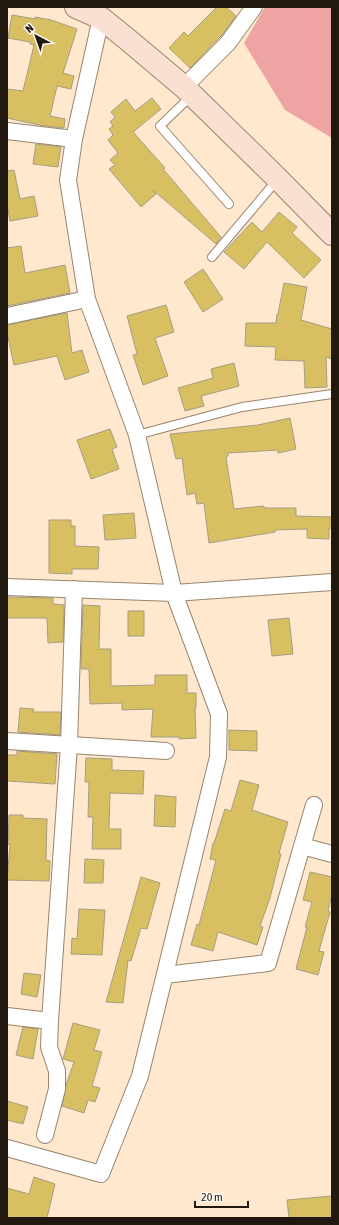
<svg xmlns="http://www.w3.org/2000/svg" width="339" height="1225" viewBox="0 0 339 1225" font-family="'Asap Condensed',sans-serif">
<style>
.green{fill:#eda4a3}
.building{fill:#d8c062;stroke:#a59e81}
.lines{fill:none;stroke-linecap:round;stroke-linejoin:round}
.lane-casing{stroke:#99846d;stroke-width:10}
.street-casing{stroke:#99846d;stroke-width:18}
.secondary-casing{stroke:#99846d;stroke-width:24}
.lane{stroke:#fff;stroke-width:8}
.street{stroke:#fff;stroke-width:16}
.secondary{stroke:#fae0d3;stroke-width:22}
</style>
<rect width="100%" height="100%" fill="#ffe8ce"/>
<!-- green -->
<path class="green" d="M265 7H332V138L285 110 244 43Z"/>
<!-- building -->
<path class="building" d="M217 7H226L236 16 222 35 190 68 169 48 184 32 188 36Z
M12 15 35 19V17L51 20 77 29 63 73 74 76 71 89 57 86 50 116 65 119 64 128 39 125 7 118V89L23 91 34 45 30 44V42L8 38Z
M152 98 161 109 133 132 165 168 163 169 221 237 216 244 153 190 156 194 141 207 109 169 115 165 110 160 118 153 108 140 113 135 109 129 113 126 110 122 115 117 111 112 126 99 135 111Z
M36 144 61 147 58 167 33 164Z
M14 170 20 199 34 196 38 216 10 221 7 204V171Z
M279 212 297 227 292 233 321 260 304 278 267 242 244 269 224 252 252 222 262 232Z
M21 246 25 273 65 265 70 293 7 306V248Z
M203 269 223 299 203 312 184 282Z
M284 283 307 287 301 320 332 329V359L326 357 327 387 305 388 304 361 275 360 276 347 245 346 246 323H276L277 314H278Z
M166 305 174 332 155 338 168 376 143 385 133 355 137 354 127 316Z
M67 313 72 353 82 350 89 372 65 380 57 356 14 365 7 332V325Z
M234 363 239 386 201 396 204 406 185 411 178 388 213 378 211 369Z
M290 418 296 449 278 453V450L228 453V456L226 457 234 509 264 506V508H296V516L332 517V528H329V539L307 538V529L275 530V532L209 543 204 503 197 504 195 493 187 495 182 458 176 459 170 434 258 425Z
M110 429 117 447 112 449 119 469 91 479 77 440Z
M134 513 136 538 105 540 103 515Z
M49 520H71V526H75V546L99 547 98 569H72V574L49 573Z
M7 597 53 598V604L64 605 63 642 48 643 47 618H7Z
M83 605 100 606 99 649H111V686L155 685V675H187V693H196V708H195L196 738 179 739V737H151L153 709 122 710V703L90 704 89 669H81Z
M128 611H144V636H128Z
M289 618 293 654 272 656 268 620Z
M20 708 34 709 33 712H61L60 735 18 732Z
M229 730 257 731V751L229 750Z
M17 751 57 754 55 784 7 781V755H17Z
M86 758 112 759V770L144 771 143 794 110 793 109 829H121V849H92L93 817H88L89 782H85Z
M240 780 259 785 252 810 288 822 279 853 281 854 270 898 260 926 263 927 257 945 218 932 213 951 191 945 197 924 199 925 216 860 210 859 213 843H214L225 809 231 811Z
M155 795 176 797 175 827 154 826Z
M9 815H23V818L47 819 46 860 50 861 49 881 7 880 10 844H8Z
M85 859 104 860 103 883H84Z
M310 872 332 877V894L328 911 330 912 319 951 324 952 318 975 296 969 307 927H305L312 902 303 900Z
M141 877 160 883 147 929 141 928 131 961 128 960 123 1003 106 1002Z
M79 909 105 910 102 955 71 954 72 938 77 939Z
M24 973 41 975 37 997 21 994Z
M73 1023 100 1030 94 1050 102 1052 92 1086 100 1088 95 1102 88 1100 84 1113 62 1106 66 1085 74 1062 63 1059Z
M23 1027 38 1029 33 1059 16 1055Z
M7 1101 28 1107 23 1124 7 1120Z
M34 1177 55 1184 47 1218H7V1188L29 1194Z
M332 1196V1218H289L287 1200Z"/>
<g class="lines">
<defs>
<path id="lane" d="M191 96 160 126 229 204
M212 257 277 180
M137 435 242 407 332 394"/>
<path id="street" d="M184 87 228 43 254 7
M7 131 74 139
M7 316 87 299
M7 587 174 593 332 582
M7 741 166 751
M302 846 332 854
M165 975 268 963 314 805
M7 1016 50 1021
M45 1135 57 1089V1071L49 1047 50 1021 69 745 74 589
M7 1148 101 1174 140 1076 218 757 219 714 174 593 137 435 87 299 68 180 74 139 101 18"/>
<path id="secondary" d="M76 7 101 18 127 39 184 87 278 179 332 234"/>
</defs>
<!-- lane casing -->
<use href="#lane" class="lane-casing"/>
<!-- street casing -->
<use href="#street" class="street-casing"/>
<!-- secondary casing -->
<use href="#secondary" class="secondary-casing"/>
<!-- lane -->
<use href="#lane" class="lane"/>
<!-- street -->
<use href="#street" class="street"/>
<!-- secondary -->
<use href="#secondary" class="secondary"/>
</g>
<!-- border -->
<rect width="339" height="1225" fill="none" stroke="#21190f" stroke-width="16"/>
<!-- north arrow -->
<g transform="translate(36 36) rotate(319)" stroke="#fdf9f3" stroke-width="3" paint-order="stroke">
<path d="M0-3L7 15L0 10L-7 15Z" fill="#21190f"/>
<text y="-6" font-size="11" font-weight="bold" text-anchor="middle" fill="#21190f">N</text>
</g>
<!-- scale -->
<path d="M195 1201v6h53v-6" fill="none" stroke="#21190f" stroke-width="2"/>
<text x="201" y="1201" font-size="12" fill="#21190f" stroke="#fdf9f3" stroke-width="3" paint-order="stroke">20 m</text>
</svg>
